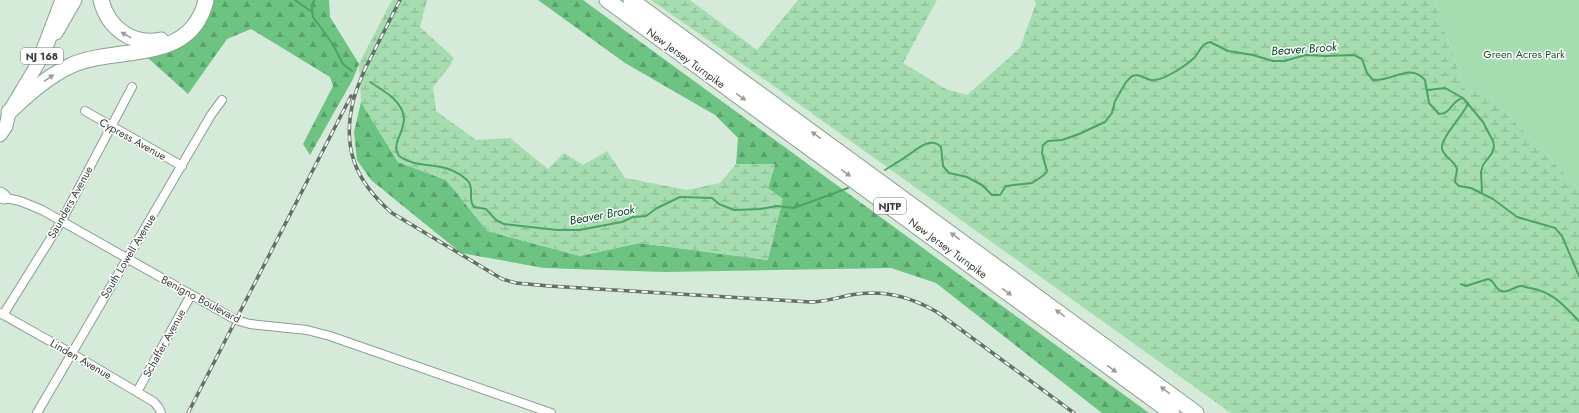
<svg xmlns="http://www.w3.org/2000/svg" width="1579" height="413" viewBox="0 0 1579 413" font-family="Jost,sans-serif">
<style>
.forest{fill:url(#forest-firs)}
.wetland{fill:url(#wetland-marsh)}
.green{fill:#a5ddb0}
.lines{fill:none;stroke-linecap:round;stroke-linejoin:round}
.stream{stroke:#4ca464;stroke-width:2}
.minor-casing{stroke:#8b9f8f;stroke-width:10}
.primary-casing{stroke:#8b9f8f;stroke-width:15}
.motorway-casing{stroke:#8b9f8f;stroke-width:17}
.minor{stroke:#fff;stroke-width:8}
.primary{stroke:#fff;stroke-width:13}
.motorway{stroke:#fff;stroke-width:15}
.rail-casing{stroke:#647066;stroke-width:3.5}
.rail{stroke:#fff;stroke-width:2;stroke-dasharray:6;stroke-linecap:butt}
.oneway{fill:#9a9e9b}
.labels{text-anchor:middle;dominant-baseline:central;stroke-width:3;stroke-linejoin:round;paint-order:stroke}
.shield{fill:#fff;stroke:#727873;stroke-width:1}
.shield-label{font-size:10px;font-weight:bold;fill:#363e37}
.park-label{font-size:11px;fill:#19572d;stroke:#fff}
.street-label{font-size:11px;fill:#363e37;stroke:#fff}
.water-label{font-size:12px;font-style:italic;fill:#03481f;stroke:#fff}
</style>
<defs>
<pattern id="forest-firs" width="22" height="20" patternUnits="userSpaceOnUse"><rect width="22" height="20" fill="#6cc382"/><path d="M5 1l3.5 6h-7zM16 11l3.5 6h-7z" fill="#5aa06b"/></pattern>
<pattern id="wetland-marsh" width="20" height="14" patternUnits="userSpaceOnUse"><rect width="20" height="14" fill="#a5ddb0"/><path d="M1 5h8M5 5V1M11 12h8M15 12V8" fill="none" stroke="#87b590"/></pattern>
</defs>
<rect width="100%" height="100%" fill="#d5ead9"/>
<!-- forest -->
<path class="forest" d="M214 0H329L330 17 359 64 353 79 310 155 303 144 333 86 330 77 251 29 227 39 188 94 148 58 204 27 214 3Z
M538 0H583L1149 413H1102L936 283 891 268 664 272 544 268 461 253 371 180 357 160 354 132 361 102 398 162 446 180 488 231 580 256 639 243 768 260V188L775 164H736L738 138 715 115 625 63Z"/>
<!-- wetland -->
<path class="wetland" d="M392 0H427L420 27 454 58 449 67 433 87 436 111 476 140 510 138 548 169 564 153 583 165 607 151 625 178 687 190 720 183 736 164H775L768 188 783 199 768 260 640 243 580 256 487 231 446 180 398 162 361 102 359 64Z
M651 0H690L757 50 798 0H937L903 63 946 89 967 95 1020 48 1036 3 1034 0H1434L1465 89 1491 97 1579 189V413H1231L768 82Z"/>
<!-- green -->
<path class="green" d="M1434 0H1579V189L1491 97 1465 89Z"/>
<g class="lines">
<!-- stream -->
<path class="stream" d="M295 0 312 12
M314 0 312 9 313 17 332 43 343 64 352 71
M370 82C378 87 386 92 393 98 420 124 387 139 399 156 420 171 446 159 468 181 475 189 467 199 474 207L486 209 496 220 504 224 557 230H579L622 222 633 217 646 216 657 208 680 197 712 198 719 204 734 210 760 209 777 206 794 208 848 188
M1428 90 1445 88 1463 98 1483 122 1493 141 1494 146 1492 153 1483 165 1481 172 1482 193
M1468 103C1464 115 1440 138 1442 149 1444 157 1455 161 1457 169 1457 173 1455 178 1455 182L1459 186 1471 188 1493 199 1517 217 1555 228 1562 236 1579 276
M885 170C891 166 898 162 904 158 914 152 930 135 941 147L943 166 949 173 967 177 982 185 992 195H1000L1006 186 1032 183 1044 175 1047 171 1042 153 1043 145 1048 141 1062 140 1079 134 1105 122 1112 113 1115 101 1126 82 1132 76 1137 75C1142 76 1146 79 1151 80 1162 82 1187 65 1195 57 1200 51 1201 44 1210 42L1228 51 1253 55 1273 61H1284L1306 55 1325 56 1354 55 1362 59 1367 73 1373 80C1393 82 1409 62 1425 80L1429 103 1439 114C1452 114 1451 100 1463 98
M1461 284 1466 286 1488 279C1496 281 1494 289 1501 291 1510 294 1513 286 1521 286 1524 286 1527 288 1530 288 1553 292 1563 305 1579 321"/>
<defs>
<path id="minor" d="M85 111 182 166
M1 197 20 201 42 210 236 320 250 324 307 330 330 336 551 413
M0 313 71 353 154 402 159 408 161 413
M3 315 61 222 132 87
M137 392 191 295
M37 413 211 115 222 100"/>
<path id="primary" d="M56 33 75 0
M0 135 6 126 9 112 46 50
M0 194 4 197"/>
<path id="motorway" d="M101 0C108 28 132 46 161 40
M607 0 1172 413
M631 0 1196 413
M41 58 63 0
M9 112C28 94 48 76 72 65 119 45 191 65 206 0"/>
</defs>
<!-- minor casing -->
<use href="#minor" class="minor-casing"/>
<!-- primary casing -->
<use href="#primary" class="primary-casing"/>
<!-- motorway casing -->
<use href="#motorway" class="motorway-casing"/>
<!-- minor -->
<use href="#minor" class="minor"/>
<!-- primary -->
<use href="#primary" class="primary"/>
<!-- motorway -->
<use href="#motorway" class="motorway"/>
<defs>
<path id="rail" d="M366 66C362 77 357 87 354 98 341 147 355 181 392 213L502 279 516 283 549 286 810 302C824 302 836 298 850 295 882 289 909 296 937 312L1074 413
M364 71 400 0
M188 413 351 96"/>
</defs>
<!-- rail casing -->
<use href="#rail" class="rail-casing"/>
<!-- rail -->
<use href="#rail" class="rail"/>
</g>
<!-- one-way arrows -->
<defs><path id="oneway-solid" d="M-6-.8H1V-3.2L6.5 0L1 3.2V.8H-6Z"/></defs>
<g class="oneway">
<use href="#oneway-solid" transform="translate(126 35) rotate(-151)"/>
<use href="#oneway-solid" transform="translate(49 78) rotate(-34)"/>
<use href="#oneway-solid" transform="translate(741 97) rotate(36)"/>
<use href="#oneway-solid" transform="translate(816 135) rotate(-144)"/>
<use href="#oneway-solid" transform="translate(846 173) rotate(36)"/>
<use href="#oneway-solid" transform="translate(955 236) rotate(-144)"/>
<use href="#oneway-solid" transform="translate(1007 292) rotate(36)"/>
<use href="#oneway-solid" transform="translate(1060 313) rotate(-144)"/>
<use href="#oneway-solid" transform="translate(1112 369) rotate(36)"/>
<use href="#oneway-solid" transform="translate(1165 390) rotate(-144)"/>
</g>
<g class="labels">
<!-- shield labels -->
<g class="shield">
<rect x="21" y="48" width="42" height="16" rx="3"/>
<rect x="874" y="198" width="32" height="16" rx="3"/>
</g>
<g class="shield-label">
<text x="42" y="56">NJ 168</text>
<text x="890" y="206">NJTP</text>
</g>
<!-- park labels -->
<g class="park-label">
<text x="1524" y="54">Green Acres Park</text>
</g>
<!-- street labels -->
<g class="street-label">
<text transform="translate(686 58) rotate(36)">New Jersey Turnpike</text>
<text transform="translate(133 139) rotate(29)">Cypress Avenue</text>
<text transform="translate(70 202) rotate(-61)">Saunders Avenue</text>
<text transform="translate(948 248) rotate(36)">New Jersey Turnpike</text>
<text transform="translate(128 256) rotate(-59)">South Lowell Avenue</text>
<text transform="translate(201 299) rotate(28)">Benigno Boulevard</text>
<text transform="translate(164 343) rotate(-61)">Schaffer Avenue</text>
<text transform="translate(81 359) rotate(30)">Linden Avenue</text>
</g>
<!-- water labels -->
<g class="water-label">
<text transform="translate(1304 49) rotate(-4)">Beaver Brook</text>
<text transform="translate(602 215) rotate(-10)">Beaver Brook</text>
</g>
</g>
</svg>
